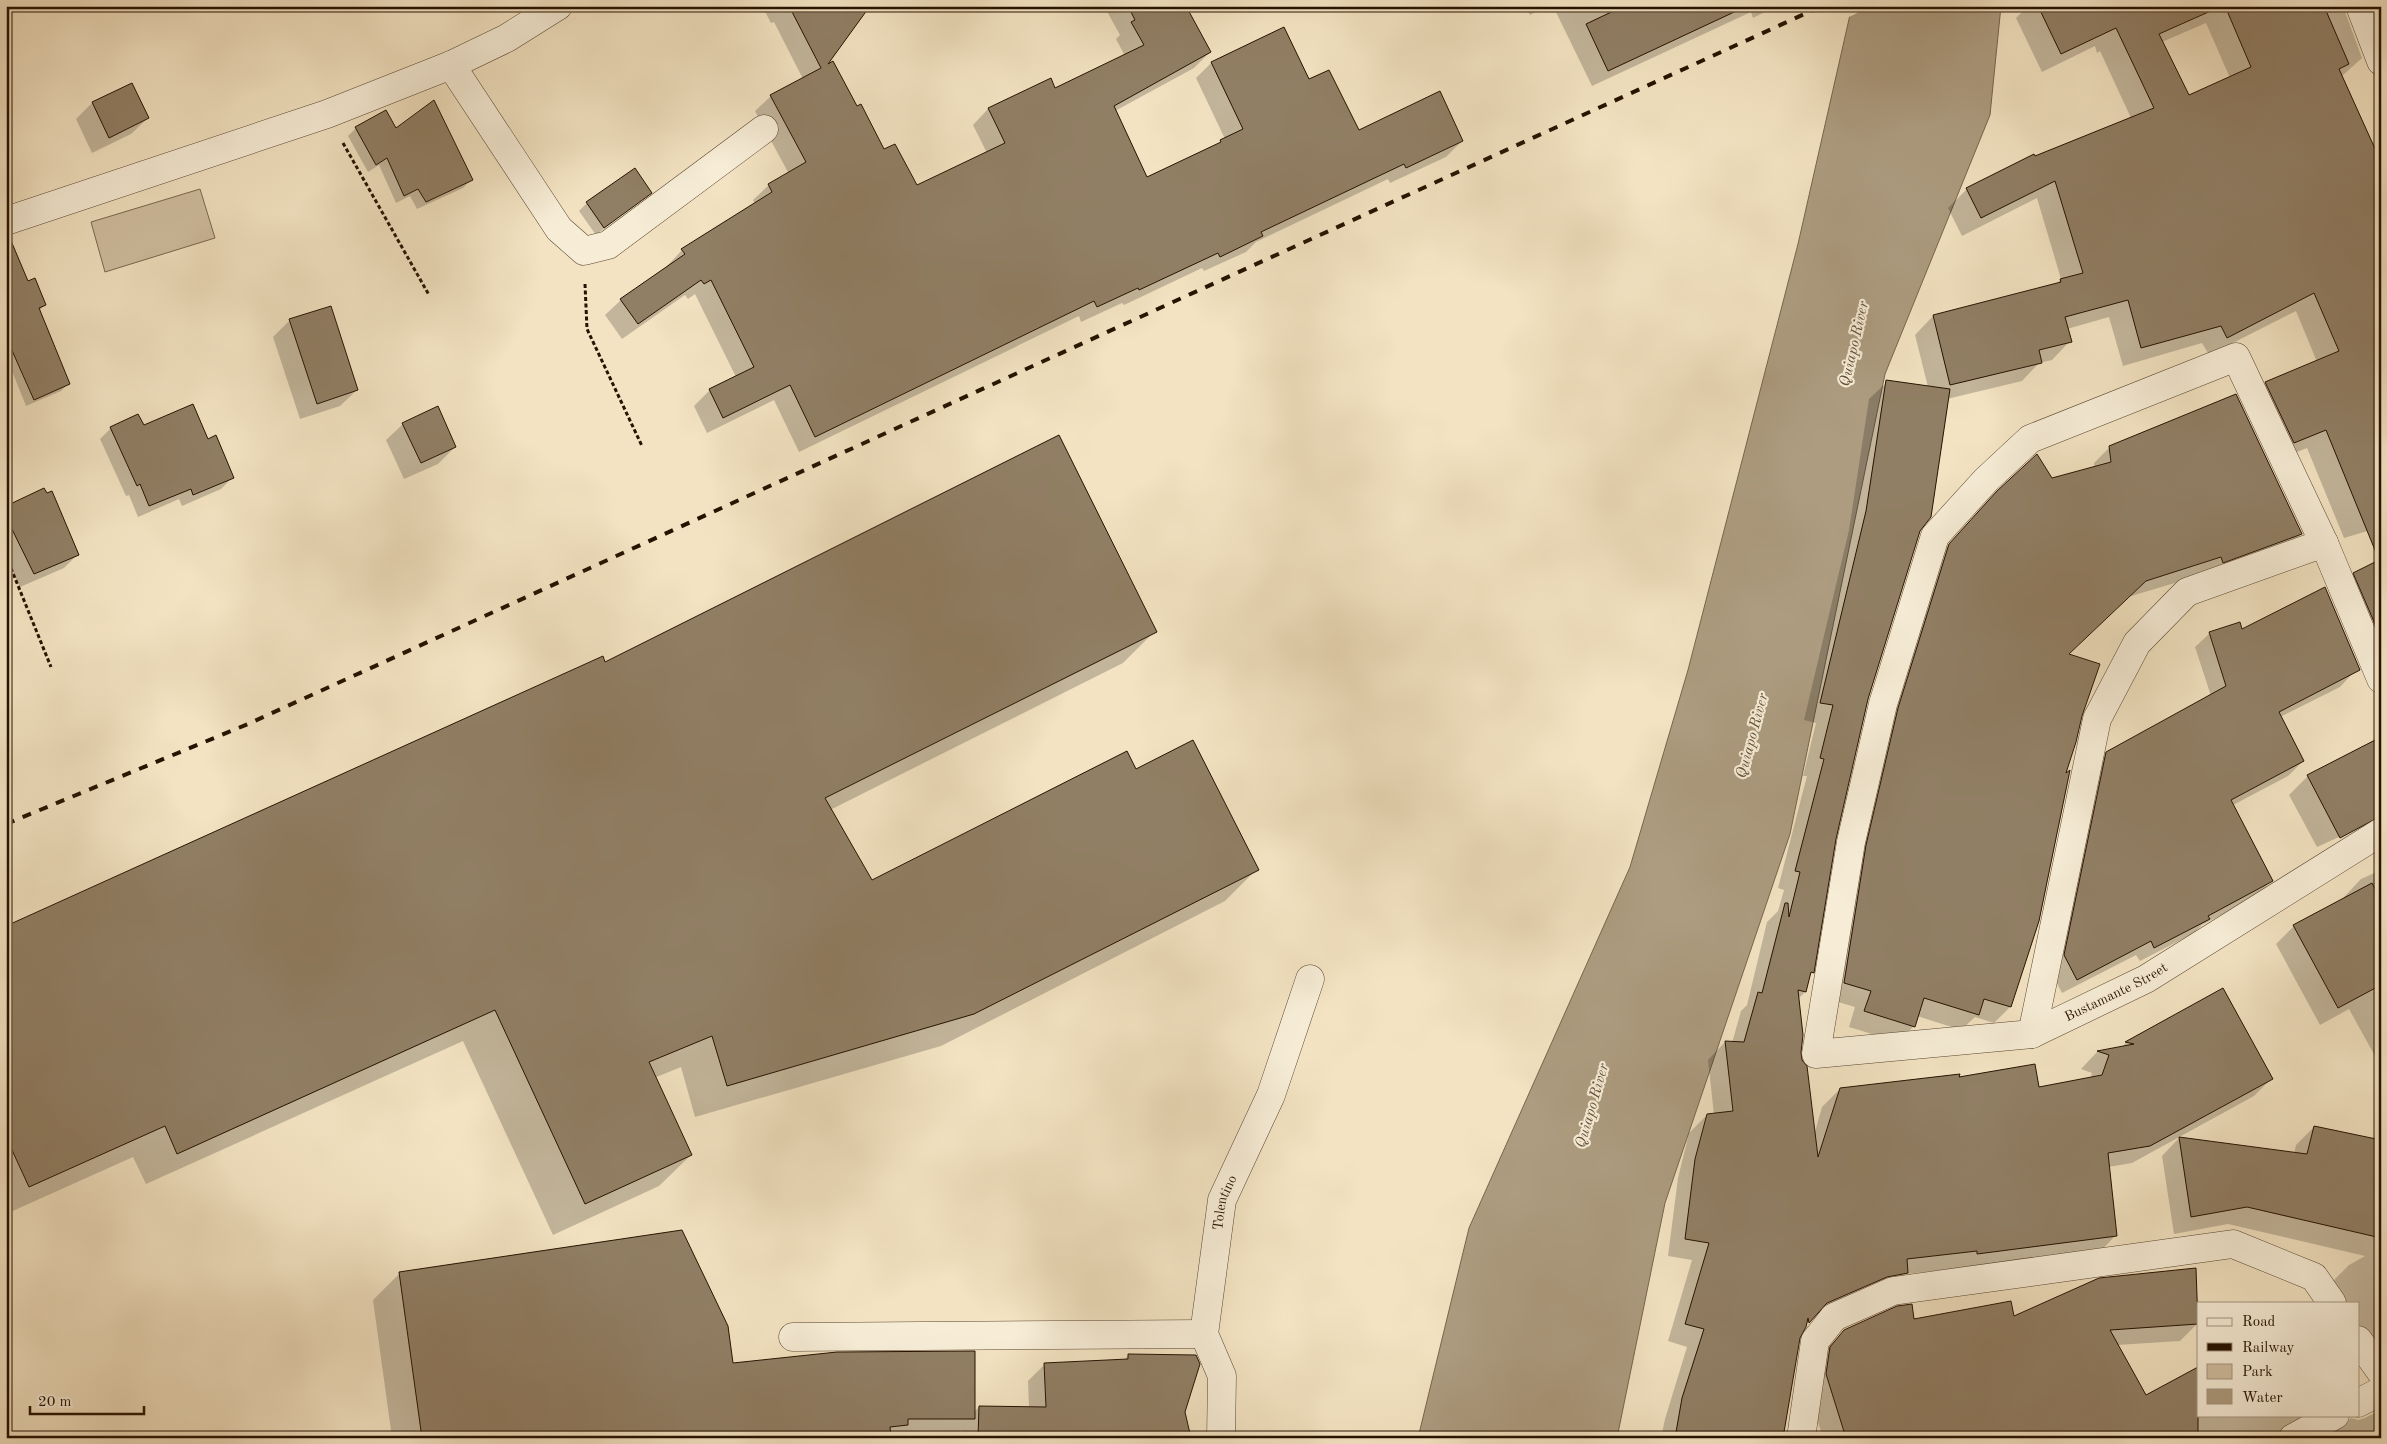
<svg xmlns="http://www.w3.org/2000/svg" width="2387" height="1444" viewBox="0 0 2387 1444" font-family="'Old Standard TT',serif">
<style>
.green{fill:#d0bfa1;stroke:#7b6850}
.water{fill:#ad9c80;stroke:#77654d}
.pier{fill:#f3e3c2}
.shadow{fill:#0003;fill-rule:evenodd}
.building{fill:#917f65;stroke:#261200}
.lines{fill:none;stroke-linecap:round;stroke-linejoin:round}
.minor-casing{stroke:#594630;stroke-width:29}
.path{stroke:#261200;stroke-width:3;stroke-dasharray:4 2.5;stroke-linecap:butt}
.minor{stroke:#f7edd7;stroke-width:28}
.rail{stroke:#261200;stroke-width:4;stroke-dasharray:9 9;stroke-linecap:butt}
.labels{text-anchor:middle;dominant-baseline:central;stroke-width:4.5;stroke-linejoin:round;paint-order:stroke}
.street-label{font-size:14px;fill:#261200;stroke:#f7edd7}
.water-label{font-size:15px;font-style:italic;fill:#63503a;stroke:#f7edd7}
</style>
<rect width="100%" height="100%" fill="#f3e3c2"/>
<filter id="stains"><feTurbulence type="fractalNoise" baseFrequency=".004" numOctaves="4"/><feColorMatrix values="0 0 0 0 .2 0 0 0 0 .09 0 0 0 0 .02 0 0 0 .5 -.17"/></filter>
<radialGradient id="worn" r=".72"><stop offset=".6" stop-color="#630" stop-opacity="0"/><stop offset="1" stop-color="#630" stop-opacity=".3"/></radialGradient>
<!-- green -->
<path class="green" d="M200 189 215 238 105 272 91 222Z"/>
<!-- water -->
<path class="water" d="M1852 6H2001L1990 115 1885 374 1790 834 1665 1203 1617 1438H1418L1469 1228 1630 867 1688 670 1798 244Z"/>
<!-- pier -->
<path class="pier" d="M1850 6H1872L1849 17Z"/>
<!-- shadow -->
<path class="shadow" d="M175 6H186L177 11Z
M762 6H869L824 68 856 108 884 151 916 187 987 153 973 125 988 109 1050 80 1055 90 1125 56 1116 39 1120 35 1104 6H1184L1210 52 1194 68 1115 111 1147 178 1215 146 1225 139 1196 78 1211 63 1308 81 1358 132 1462 141 1446 157 1390 183 1388 179 1256 242 1246 252 1204 271 1202 268 1124 305 1122 303 1081 322 1079 316 799 452 774 400 707 433 694 406 710 390 736 377 695 294 688 299 685 295 622 339 605 315 621 300 668 268 667 266 682 250 755 204 753 200 769 185 789 174 755 111 771 96 803 79 774 22 771 23Z
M1525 6H1546L1530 15Z
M1553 6H1777L1753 18 1751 12 1592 86Z
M2022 6H2381V69L2351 12 2344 9 2362 58 2341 77 2381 527 2344 538 2307 448 2275 461 2247 401 2266 383 2317 362 2296 311 2209 355 2202 343 2123 366 2109 317 2067 329 2070 341 2052 360 2039 363 2022 381 1947 399 1919 531 1867 699 1835 838 1812 973 1809 976 1805 992 1798 999 1799 1052 1814 1135 1822 1107 1840 1089 1957 1079 2038 1088 2090 1079 2092 1073 2081 1069 2097 1052 2121 1048 2126 1043 2223 989 2271 1079 2254 1096 2132 1163 2108 1167 2116 1235 2099 1253 1960 1271V1268L1906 1274 1889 1290 1868 1294 1811 1319 1805 1325 1798 1338 1782 1438H1661L1665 1419 1687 1347 1668 1341 1692 1260 1668 1256 1678 1178 1689 1133 1707 1115H1714L1708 1060 1725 1042 1732 1043 1741 1011 1747 1005 1767 922 1778 911 1784 890 1778 888 1807 776H1803L1816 723 1804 720 1849 530 1869 399 1887 382 1928 387 1915 335 1933 316 2056 285 2061 279 2037 198 1962 236 1948 208 1967 189 2035 157 2131 118 2100 51 2097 53 2095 46 2042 72 2016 18 2022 12ZM2206 23 2230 78 2188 96 2162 42Z
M132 84 148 118 131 134 92 153 76 119 92 103Z
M356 128 396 130 471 180 463 188 417 209 410 196 396 203 379 165 368 172 348 136Z
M635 170 650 193 596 235 579 211 587 203Z
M6 291 45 305 39 311 69 383 61 391 26 406 6 356Z
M290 320 357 390 340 406 300 419 273 337Z
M403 424 455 447 438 464 404 479 386 440Z
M143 427 207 440 233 477 221 489 182 506 179 499 138 517 129 495 126 496 100 439 111 428Z
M2110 447 2301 534 2285 550 2128 597 2067 655 2081 715 2064 775 2038 920 2010 1007 1994 1023 1975 1017 1961 1030 1917 1016 1914 1026 1898 1042 1849 1027 1855 1007 1828 999 1851 862 1933 562 1981 509 2052 480 2094 468V463Z
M46 495 77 555 64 568 20 587 6 558V507Z
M2381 561V650L2336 592 2354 574Z
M1155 631 1123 663 830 810 872 881 1135 770 1257 869 1225 901 941 1046 695 1117 681 1067 654 1078 691 1155 659 1186 553 1235 463 1041 146 1184 133 1157 6 1214V927L605 664Z
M2241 631 2354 672 2340 687 2280 717 2303 761 2288 776 2233 805 2271 881 2257 896 2202 925 2194 933 2140 961 2136 955 2062 993 2050 970 2092 768 2107 753 2211 696 2195 647 2210 633Z
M2381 739V818L2317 847 2289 795 2308 776Z
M2381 870V1067L2349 1009 2320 1025 2276 944 2294 926 2345 899 2344 897 2361 879Z
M2314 1127 2381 1141V1349L2358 1356V1303H2344L2332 1282 2349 1265 2365 1256 2228 1224 2174 1234 2162 1156 2179 1138 2294 1154 2296 1145Z
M400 1273 732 1364 974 1412 979 1407 1029 1408 1028 1381 1044 1365 1123 1361 1129 1355 1184 1411 1190 1438H962V1430L954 1438H392L373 1300Z
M2013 1318 2198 1323 2180 1341 2117 1345 2146 1397 2198 1368V1415H2327L2309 1418 2276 1438H1823L1809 1393 1826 1349 1845 1331 1912 1320Z
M2381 1410V1438H2329L2351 1418 2358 1420 2365 1418Z"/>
<!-- building -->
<path class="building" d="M789 6H870L828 64 833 61 857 106 861 104 884 149 895 144 917 185 1005 143 988 108 1051 78 1055 88 1144 45 1131 22 1135 20 1128 6H1186L1211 52 1114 106 1147 177 1221 142 1220 140 1243 129 1211 62 1284 27 1309 79 1329 70 1359 130 1440 91 1463 141 1406 168 1404 164 1261 232 1263 236 1220 257 1218 253 1139 290 1138 288 1097 307 1094 301 815 437 790 385 723 418 709 389 754 367 711 280 704 284 701 280 638 324 620 299 685 254 681 249 772 192 768 184 806 162 770 95 821 68Z
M1624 6H1747L1608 71 1586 24Z
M2038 6H2222L2159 34 2189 95 2251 67 2225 6H2324L2349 64 2339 69 2381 162V638L2353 573 2379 560 2326 430 2294 443 2265 382 2339 351 2314 293 2227 338 2221 326 2141 348 2128 300 2065 317 2072 342 2039 350 2042 363 1950 385 1933 315 2061 282 2060 279 2083 273 2055 181 1981 218 1966 188 2034 154 2035 156 2154 108 2116 28 2061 54Z
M132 83 149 118 109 138 92 102Z
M434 100 473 180 426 202 418 189 404 196 387 158 376 165 355 127 386 110 396 128Z
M635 168 652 193 604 228 586 202Z
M6 236H9L28 281 35 278 46 305 39 308 70 384 34 400 6 337Z
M331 306 358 390 317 404 289 319Z
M1886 380 1950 389 1931 517 1920 531 1868 699 1836 839 1814 973 1811 972 1806 992 1798 990 1803 1035 1801 1052 1802 1060 1807 1066 1818 1157 1840 1088 1960 1074 1959 1077 2035 1064 2039 1087 2102 1075 2109 1055 2097 1051 2134 1044 2125 1042 2223 988 2273 1079 2150 1146 2108 1153 2117 1236 1977 1254V1251L1907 1259 1908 1273 1887 1277 1827 1303 1809 1323 1808 1318 1806 1327 1800 1338 1783 1438H1675L1682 1398 1704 1329 1685 1324 1709 1243 1685 1239 1695 1159 1707 1114 1733 1111 1725 1041 1744 1042 1758 992 1762 993 1785 903H1788L1789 917 1800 872 1795 871 1824 759 1820 758 1833 705 1820 703 1866 511Z
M2236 394 2302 534 2223 563 2221 557 2146 581 2069 654 2100 664 2082 716 2076 742 2066 773 2070 770 2039 921 2011 1007 1984 999 1979 1015 1924 998 1915 1027 1864 1011 1871 991 1844 983 1866 845 1898 708 1949 544 1997 491 2037 454 2052 478 2111 462 2109 446Z
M193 404 208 439 216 435 234 478 193 495 191 489 149 506 140 484 137 486 110 427 138 414 144 425Z
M438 406 456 447 421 463 402 423Z
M1059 435 1157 632 825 798 872 880 1127 751 1136 769 1193 740 1259 870 974 1014 727 1086 712 1036 649 1062 692 1155 585 1204 495 1010 177 1154 165 1126 29 1187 6 1137V926L603 656 605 662Z
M44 488 47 493 52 491 79 555 34 574 6 517V506Z
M2325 587 2360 670 2279 712 2304 761 2231 800 2273 881 2208 916 2210 919 2154 948 2151 941 2077 980 2064 955 2106 752 2226 686 2209 632 2240 622 2242 629Z
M2381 737V816L2340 838 2307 775Z
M2372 883 2381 900V985L2338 1008 2293 925Z
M2314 1126 2381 1140V1238L2247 1207 2191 1217 2179 1137 2307 1154Z
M682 1230 728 1326 733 1363 837 1352 975 1351V1419H908V1425L890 1427 891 1438H422L399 1272Z
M2196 1268 2198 1324 2110 1330 2146 1395 2198 1367V1438H1846L1826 1374 1830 1347 1844 1330 1897 1306 1912 1304 1914 1319 2011 1301 2014 1316 2099 1278Z
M1128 1354 1196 1355 1200 1364 1185 1412 1191 1438H978L979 1406 1046 1407 1044 1363 1128 1359Z"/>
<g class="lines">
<defs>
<g id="minor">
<path d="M2360 6 2381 61"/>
<path d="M451 65 559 229 584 251 608 245 764 129"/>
<path d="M6 221 327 114 451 65 507 38 558 6"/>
<path id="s1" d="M2381 679 2324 543 2236 357 2030 439 1986 480 1935 536 1883 704 1851 842 1816 1054 2032 1034 2146 979 2381 832"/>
<path d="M2032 1034 2097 719 2137 643 2187 592 2324 543"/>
<path d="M793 1337 1204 1334"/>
<path d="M2358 1340 2381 1372"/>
<path d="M2358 1403 2381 1391"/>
<path id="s2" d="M1221 1438 1222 1376 1204 1334 1222 1200 1271 1095 1310 979"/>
<path d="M1801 1438 1815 1341 1834 1317 1893 1291 2233 1244 2314 1277 2332 1303"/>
<path d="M2293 1438 2335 1415"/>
</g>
</defs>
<!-- minor casing -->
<use href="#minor" class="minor-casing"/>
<!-- path -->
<path class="path" d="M343 143 429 295
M585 284 587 329 642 446
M6 556 51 667"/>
<!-- minor -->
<use href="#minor" class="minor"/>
<!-- rail -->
<path class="rail" d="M6 824 248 724 1822 6"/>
</g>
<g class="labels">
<!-- street labels -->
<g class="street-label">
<text stroke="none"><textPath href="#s1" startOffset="1554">Bustamante Street</textPath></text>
<text stroke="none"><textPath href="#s2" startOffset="241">Tolentino</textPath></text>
</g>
<!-- water labels -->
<g class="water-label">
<text transform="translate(1855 344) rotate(-77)">Quiapo River</text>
<text transform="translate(1753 736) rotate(-75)">Quiapo River</text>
<text transform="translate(1593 1106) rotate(-74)">Quiapo River</text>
</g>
</g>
<!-- margin -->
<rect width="2387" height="1444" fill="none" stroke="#f3e3c2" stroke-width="25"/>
<rect x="8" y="8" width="2372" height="1429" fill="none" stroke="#261200" stroke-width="2.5"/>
<rect x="12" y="12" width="2362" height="1419" fill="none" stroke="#261200"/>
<!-- legend -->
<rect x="2197" y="1302" width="162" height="115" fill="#f7edd7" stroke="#a39581"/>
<rect x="2207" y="1318" width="25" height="8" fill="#f7edd7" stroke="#a39581"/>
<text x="2242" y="1326" font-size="15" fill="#261200">Road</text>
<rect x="2207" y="1343" width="25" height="8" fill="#261200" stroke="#a39581"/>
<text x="2242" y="1352" font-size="15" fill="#261200">Railway</text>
<rect x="2207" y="1364" width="25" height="15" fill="#d0bfa1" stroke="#a39581"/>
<text x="2242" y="1376" font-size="15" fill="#261200">Park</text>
<rect x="2207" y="1389" width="25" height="15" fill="#ad9c80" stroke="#a39581"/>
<text x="2242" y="1402" font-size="15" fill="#261200">Water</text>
<!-- scale -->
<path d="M30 1406v8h114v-8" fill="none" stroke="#261200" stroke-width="2.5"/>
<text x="38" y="1406" font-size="15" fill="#261200" stroke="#f7edd7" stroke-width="4" paint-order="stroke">20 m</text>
<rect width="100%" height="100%" filter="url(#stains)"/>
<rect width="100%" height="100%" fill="url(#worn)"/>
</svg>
